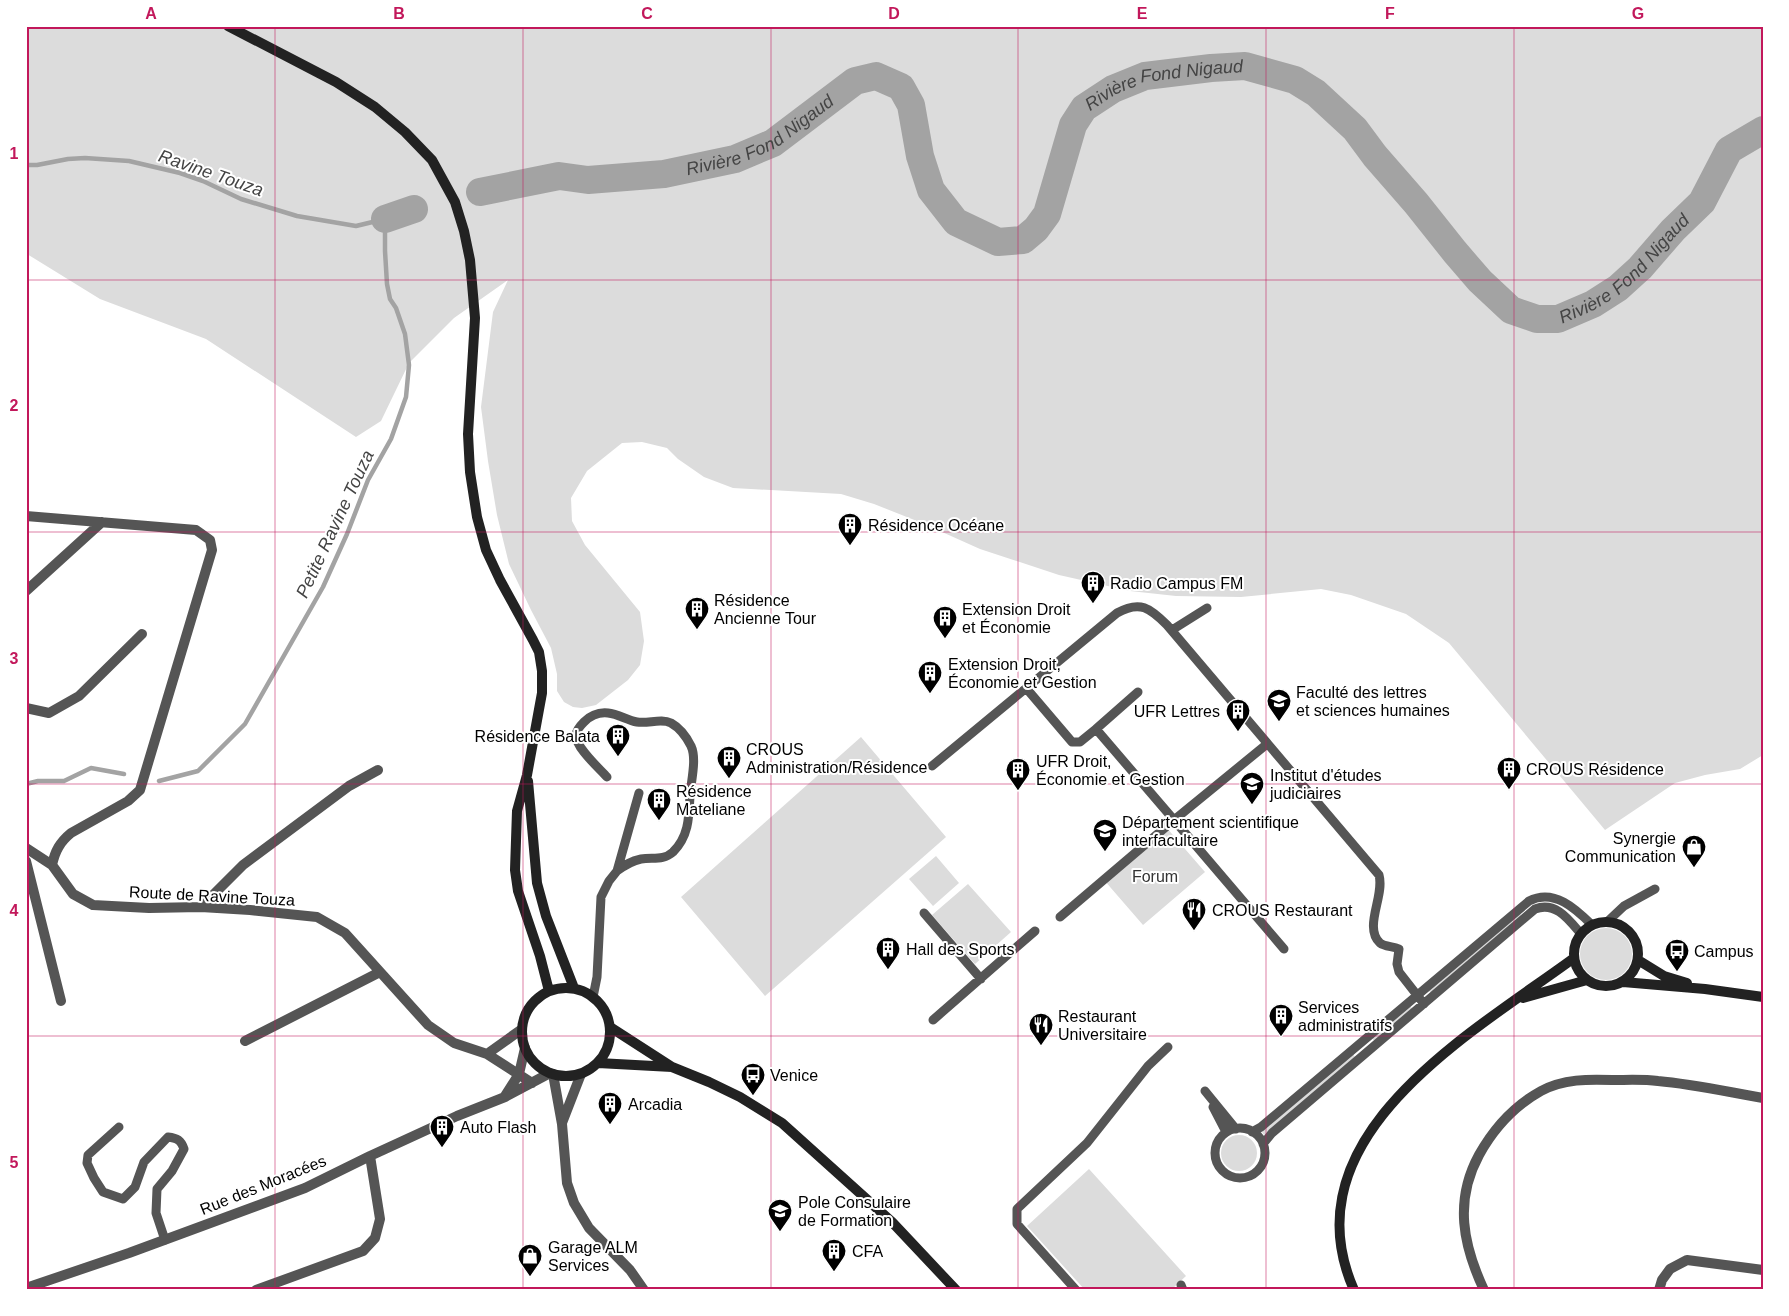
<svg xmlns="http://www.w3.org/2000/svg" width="1789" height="1316" viewBox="0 0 1789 1316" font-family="Arial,sans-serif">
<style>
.green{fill:#dcdcdc}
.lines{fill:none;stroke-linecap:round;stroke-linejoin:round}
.stream{stroke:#a3a3a3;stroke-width:4.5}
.river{stroke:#a3a3a3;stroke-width:28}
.service{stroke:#555;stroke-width:9}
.minor{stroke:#555;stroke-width:10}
.tertiary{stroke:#555;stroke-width:10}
.secondary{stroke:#222;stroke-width:10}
.grid{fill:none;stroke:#c2185b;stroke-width:1;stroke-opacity:0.55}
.labels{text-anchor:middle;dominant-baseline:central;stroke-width:4;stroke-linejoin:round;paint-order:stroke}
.poi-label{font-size:16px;fill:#000;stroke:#fff;text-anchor:start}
.park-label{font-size:16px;fill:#333;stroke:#fff}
.street-label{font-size:16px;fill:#000;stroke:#fff}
.water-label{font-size:18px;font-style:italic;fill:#444;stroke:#fff}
.neatline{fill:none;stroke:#c2185b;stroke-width:2}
.grid-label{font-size:16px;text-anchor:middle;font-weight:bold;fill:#c2185b}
</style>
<rect width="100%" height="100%" fill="#fff"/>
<!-- green -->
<path class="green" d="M26 26H1763V755L1740 769 1705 775 1675 783 1605 830 1449 643 1406 614 1351 595 1321 589 1241 597 1176 596 1130 591 1059 575 980 549 922 523 874 504 841 494 733 488 704 477 678 459 667 448 642 442 622 443 587 471 571 498 572 521 585 545 640 612 644 641 640 665 628 680 596 705 582 708 573 707 564 702 557 691V674L551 648 531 610 509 564 497 515 488 461 481 407 493 312 508 280 454 318 409 363 381 421 356 437 206 339 100 299 27 254Z
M861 737 946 837 765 996 681 897Z
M1166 827 1205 872 1143 925 1104 880Z
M936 856 959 883 933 906 909 879Z
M968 884 1011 932 975 964 932 915Z
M1519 912 1521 915 1431 993 1428 990Z
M1580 954a26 26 0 1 1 52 0a26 26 0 1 1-52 0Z
M1410 1006 1413 1009 1375 1042 1372 1038Z
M1353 1054 1355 1057 1264 1135 1262 1132Z
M1221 1153a18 18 0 1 1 36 0a18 18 0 1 1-36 0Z
M1089 1169 1186 1276 1171 1290H1085L1027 1226Z"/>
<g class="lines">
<!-- stream -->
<path class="stream" d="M26 165H37L68 159 85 158 129 161 180 173 203 181 241 199 297 216 356 226 385 219V251L387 284 390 299 396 308 405 334 409 365 406 397 391 439 368 480 347 534 323 587 245 724 198 771 159 781
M26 784 38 781H64L91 768 124 774"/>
<!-- river -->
<g class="river">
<path id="s1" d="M480 192 559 176 588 180 664 174 735 159 773 143 855 81 876 76 901 87 911 105 920 156 931 190 956 222 998 242 1023 240 1036 229 1047 214 1073 125 1084 108 1113 89 1145 76 1211 68 1245 66 1295 80 1316 93 1355 129 1375 156 1416 203 1455 252 1480 281 1511 310 1537 319H1558L1593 304 1618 288 1640 268 1673 230 1702 202 1729 150 1763 130"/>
<path d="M385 219 414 209"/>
</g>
<!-- service -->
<path class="service" d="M1172 630 1207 608
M1026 688 1072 742H1080L1096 729 1174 820 1060 917
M1096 729 1138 692
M1267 744 1174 820 1284 949
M932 766 1117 613C1140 600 1150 608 1167 625L1379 875C1385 896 1363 927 1380 943 1385 947 1393 946 1399 949L1397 964 1399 972 1424 1004
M607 777C599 768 575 747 576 735 576 730 581 725 584 722 590 716 599 712 608 713 618 714 627 720 637 722 648 724 661 718 671 723 680 728 687 738 691 746 697 759 691 781 690 795 689 817 689 836 673 852 663 861 653 857 641 859 631 861 625 865 617 871
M924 913 981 979
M1607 922 1624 906 1655 889
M593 997 597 977 601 897 609 881 617 871 639 793
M933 1020 1035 931
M1205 1091 1236 1129
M1213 1107 1226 1132
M119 1127 88 1155 87 1163 94 1178 103 1192 123 1199 135 1187 144 1162 168 1137C177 1138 181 1140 184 1149L172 1171 157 1189 156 1213 165 1240
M1215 1153a25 25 0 1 1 50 0a25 25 0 1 1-50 0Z
M1252 1132 1261 1127 1529 901C1554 888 1576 909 1592 925
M1263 1144 1272 1133 1535 909C1556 901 1569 920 1581 934
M1181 1285 1183 1290
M1076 1290 1017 1224V1209L1087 1143 1148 1066 1168 1047"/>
<!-- minor -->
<path class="minor" d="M26 516 196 530 210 540 212 550 140 790 128 801 71 833C60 842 55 851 52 865
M26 591 102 522
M26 708 49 713 79 696 142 634
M26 848 52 865 73 894 93 905 149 908 201 907 250 910 317 917 345 933 428 1025 454 1043 487 1054 532 1083
M26 861 61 1001
M201 907 243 865 349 786 378 770
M245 1041 380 972
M487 1054 522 1029
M505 1096 519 1074 525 1048
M26 1288 129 1253 305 1188 370 1156 457 1116 505 1097 550 1073
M256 1290 363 1251 375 1238 380 1219 370 1156
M1484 1290C1463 1245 1454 1201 1479 1155 1494 1128 1514 1106 1541 1091 1563 1079 1589 1079 1612 1080 1627 1080 1643 1079 1658 1081 1693 1084 1728 1092 1763 1098
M1659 1290 1662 1280 1670 1269 1687 1260 1763 1270"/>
<!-- tertiary -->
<path class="tertiary" d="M553 1074 562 1124 567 1183 574 1203 589 1228 630 1270 644 1290
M562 1123 581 1074"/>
<!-- secondary -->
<path class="secondary" d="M228 26 336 82 375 107 405 132 432 160 455 202 464 231 470 260 475 318 468 434 470 472 477 517 486 550 500 580 533 640 539 652 542 671V693L527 775 517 811 515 870 518 891 540 956 549 991
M528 781 537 883 546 916 574 988
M1574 954a32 32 0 1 1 64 0a32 32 0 1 1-64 0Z
M1638 960 1664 976 1687 983
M1623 982 1705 989 1763 997
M522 1032a44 44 0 1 1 88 0a44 44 0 1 1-88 0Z
M1523 998 1587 980
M610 1027 672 1067 709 1082 740 1097 782 1123 892 1222 956 1290
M598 1063 672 1067
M1354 1290C1286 1136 1472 1033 1574 958"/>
</g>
<!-- grid -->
<path class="grid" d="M275 26V1290M523 26V1290M771 26V1290M1018 26V1290M1266 26V1290M1514 26V1290M26 280H1763M26 532H1763M26 784H1763M26 1036H1763"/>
<!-- icons -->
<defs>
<symbol id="building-pin" viewBox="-11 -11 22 30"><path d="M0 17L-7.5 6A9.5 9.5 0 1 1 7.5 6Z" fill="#000" stroke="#fff"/><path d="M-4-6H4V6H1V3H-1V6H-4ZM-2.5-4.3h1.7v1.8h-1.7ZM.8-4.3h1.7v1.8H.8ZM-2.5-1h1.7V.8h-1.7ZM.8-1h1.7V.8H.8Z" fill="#fff"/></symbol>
<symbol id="university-pin" viewBox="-11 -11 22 30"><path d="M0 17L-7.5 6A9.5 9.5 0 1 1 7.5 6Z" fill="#000" stroke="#fff"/><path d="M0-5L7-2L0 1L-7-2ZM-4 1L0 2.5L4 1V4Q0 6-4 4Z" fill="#fff"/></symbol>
<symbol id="shop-pin" viewBox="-11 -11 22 30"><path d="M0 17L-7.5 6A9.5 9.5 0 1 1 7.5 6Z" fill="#000" stroke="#fff"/><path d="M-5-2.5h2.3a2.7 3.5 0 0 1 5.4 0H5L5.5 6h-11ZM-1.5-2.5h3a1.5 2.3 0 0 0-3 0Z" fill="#fff"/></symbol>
<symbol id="restaurant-pin" viewBox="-11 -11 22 30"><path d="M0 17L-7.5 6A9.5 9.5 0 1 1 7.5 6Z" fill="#000" stroke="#fff"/><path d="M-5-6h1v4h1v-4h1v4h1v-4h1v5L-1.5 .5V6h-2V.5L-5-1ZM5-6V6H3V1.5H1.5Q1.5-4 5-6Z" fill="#fff"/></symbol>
<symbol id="bus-pin" viewBox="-11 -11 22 30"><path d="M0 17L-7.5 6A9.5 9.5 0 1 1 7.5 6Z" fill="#000" stroke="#fff"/><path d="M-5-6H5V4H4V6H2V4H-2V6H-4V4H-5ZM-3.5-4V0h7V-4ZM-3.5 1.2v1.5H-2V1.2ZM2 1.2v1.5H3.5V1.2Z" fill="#fff"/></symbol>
</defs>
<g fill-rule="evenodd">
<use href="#building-pin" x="836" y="511" width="28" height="38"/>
<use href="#building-pin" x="1079" y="569" width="28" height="38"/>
<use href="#building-pin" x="683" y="595" width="28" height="38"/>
<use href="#building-pin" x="931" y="604" width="28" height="38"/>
<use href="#building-pin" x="916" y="659" width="28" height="38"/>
<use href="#university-pin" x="1265" y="687" width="28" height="38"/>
<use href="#building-pin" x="1224" y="697" width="28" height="38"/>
<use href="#building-pin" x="604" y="722" width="28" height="38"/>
<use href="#building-pin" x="715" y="744" width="28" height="38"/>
<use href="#building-pin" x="1495" y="755" width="28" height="38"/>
<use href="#building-pin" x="1004" y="756" width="28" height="38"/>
<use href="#university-pin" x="1238" y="770" width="28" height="38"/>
<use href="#building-pin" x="645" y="786" width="28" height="38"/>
<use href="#university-pin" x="1091" y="817" width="28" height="38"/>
<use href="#shop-pin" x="1680" y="833" width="28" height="38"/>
<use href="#restaurant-pin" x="1180" y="896" width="28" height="38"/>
<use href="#building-pin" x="874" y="935" width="28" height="38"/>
<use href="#bus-pin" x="1663" y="937" width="28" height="38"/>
<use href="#building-pin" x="1267" y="1002" width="28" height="38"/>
<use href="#restaurant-pin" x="1027" y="1011" width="28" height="38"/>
<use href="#bus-pin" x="739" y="1061" width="28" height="38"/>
<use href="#building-pin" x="596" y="1090" width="28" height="38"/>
<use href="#building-pin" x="428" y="1113" width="28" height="38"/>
<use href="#university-pin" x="766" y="1197" width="28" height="38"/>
<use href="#building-pin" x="820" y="1237" width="28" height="38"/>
<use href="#shop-pin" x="516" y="1242" width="28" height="38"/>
</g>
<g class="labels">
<!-- poi labels -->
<g class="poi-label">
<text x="868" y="525">Résidence Océane</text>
<text x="1110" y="583">Radio Campus FM</text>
<text x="714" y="600">Résidence<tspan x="714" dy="18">Ancienne Tour</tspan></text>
<text x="962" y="609">Extension Droit<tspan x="962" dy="18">et Économie</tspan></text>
<text x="948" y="664">Extension Droit,<tspan x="948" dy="18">Économie et Gestion</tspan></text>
<text x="1296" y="692">Faculté des lettres<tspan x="1296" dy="18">et sciences humaines</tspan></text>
<text x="1220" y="711" text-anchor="end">UFR Lettres</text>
<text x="600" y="736" text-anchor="end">Résidence Balata</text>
<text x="746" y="749">CROUS<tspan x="746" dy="18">Administration/Résidence</tspan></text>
<text x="1036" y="761">UFR Droit,<tspan x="1036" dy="18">Économie et Gestion</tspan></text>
<text x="1526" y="769">CROUS Résidence</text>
<text x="1270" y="775">Institut d'études<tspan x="1270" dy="18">judiciaires</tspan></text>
<text x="676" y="791">Résidence<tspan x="676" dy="18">Mateliane</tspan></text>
<text x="1122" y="822">Département scientifique<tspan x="1122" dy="18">interfacultaire</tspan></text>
<text x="1676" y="838" text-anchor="end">Synergie<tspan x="1676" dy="18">Communication</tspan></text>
<text x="1212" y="910">CROUS Restaurant</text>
<text x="906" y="949">Hall des Sports</text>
<text x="1694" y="951">Campus</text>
<text x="1298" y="1007">Services<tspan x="1298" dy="18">administratifs</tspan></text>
<text x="1058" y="1016">Restaurant<tspan x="1058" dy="18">Universitaire</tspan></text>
<text x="770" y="1075">Venice</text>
<text x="628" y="1104">Arcadia</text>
<text x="460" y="1127">Auto Flash</text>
<text x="798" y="1202">Pole Consulaire<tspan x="798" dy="18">de Formation</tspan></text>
<text x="548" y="1247">Garage ALM<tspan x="548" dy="18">Services</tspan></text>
<text x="852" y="1251">CFA</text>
</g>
<!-- park labels -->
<g class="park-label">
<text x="1155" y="876">Forum</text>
</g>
<!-- street labels -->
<g class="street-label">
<text transform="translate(212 896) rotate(3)">Route de Ravine Touza</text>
<text transform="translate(263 1185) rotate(-22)">Rue des Moracées</text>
</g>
<!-- water labels -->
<g class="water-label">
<text stroke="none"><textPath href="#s1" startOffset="906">Rivière Fond Nigaud</textPath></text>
<text stroke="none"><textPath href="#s1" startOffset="291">Rivière Fond Nigaud</textPath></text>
<text transform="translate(211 173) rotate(19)">Ravine Touza</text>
<text stroke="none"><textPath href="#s1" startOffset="1492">Rivière Fond Nigaud</textPath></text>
<text transform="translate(335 524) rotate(-65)">Petite Ravine Touza</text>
</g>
</g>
<!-- border -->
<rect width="1789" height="1316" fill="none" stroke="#ffffff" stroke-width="55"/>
<rect x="28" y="28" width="1734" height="1260" class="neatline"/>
<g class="grid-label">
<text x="151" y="19">A</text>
<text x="399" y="19">B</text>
<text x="647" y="19">C</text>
<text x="894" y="19">D</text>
<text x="1142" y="19">E</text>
<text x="1390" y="19">F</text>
<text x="1638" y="19">G</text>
<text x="14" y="159">1</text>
<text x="14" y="411">2</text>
<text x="14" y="664">3</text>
<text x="14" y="916">4</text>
<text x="14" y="1168">5</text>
</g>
</svg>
